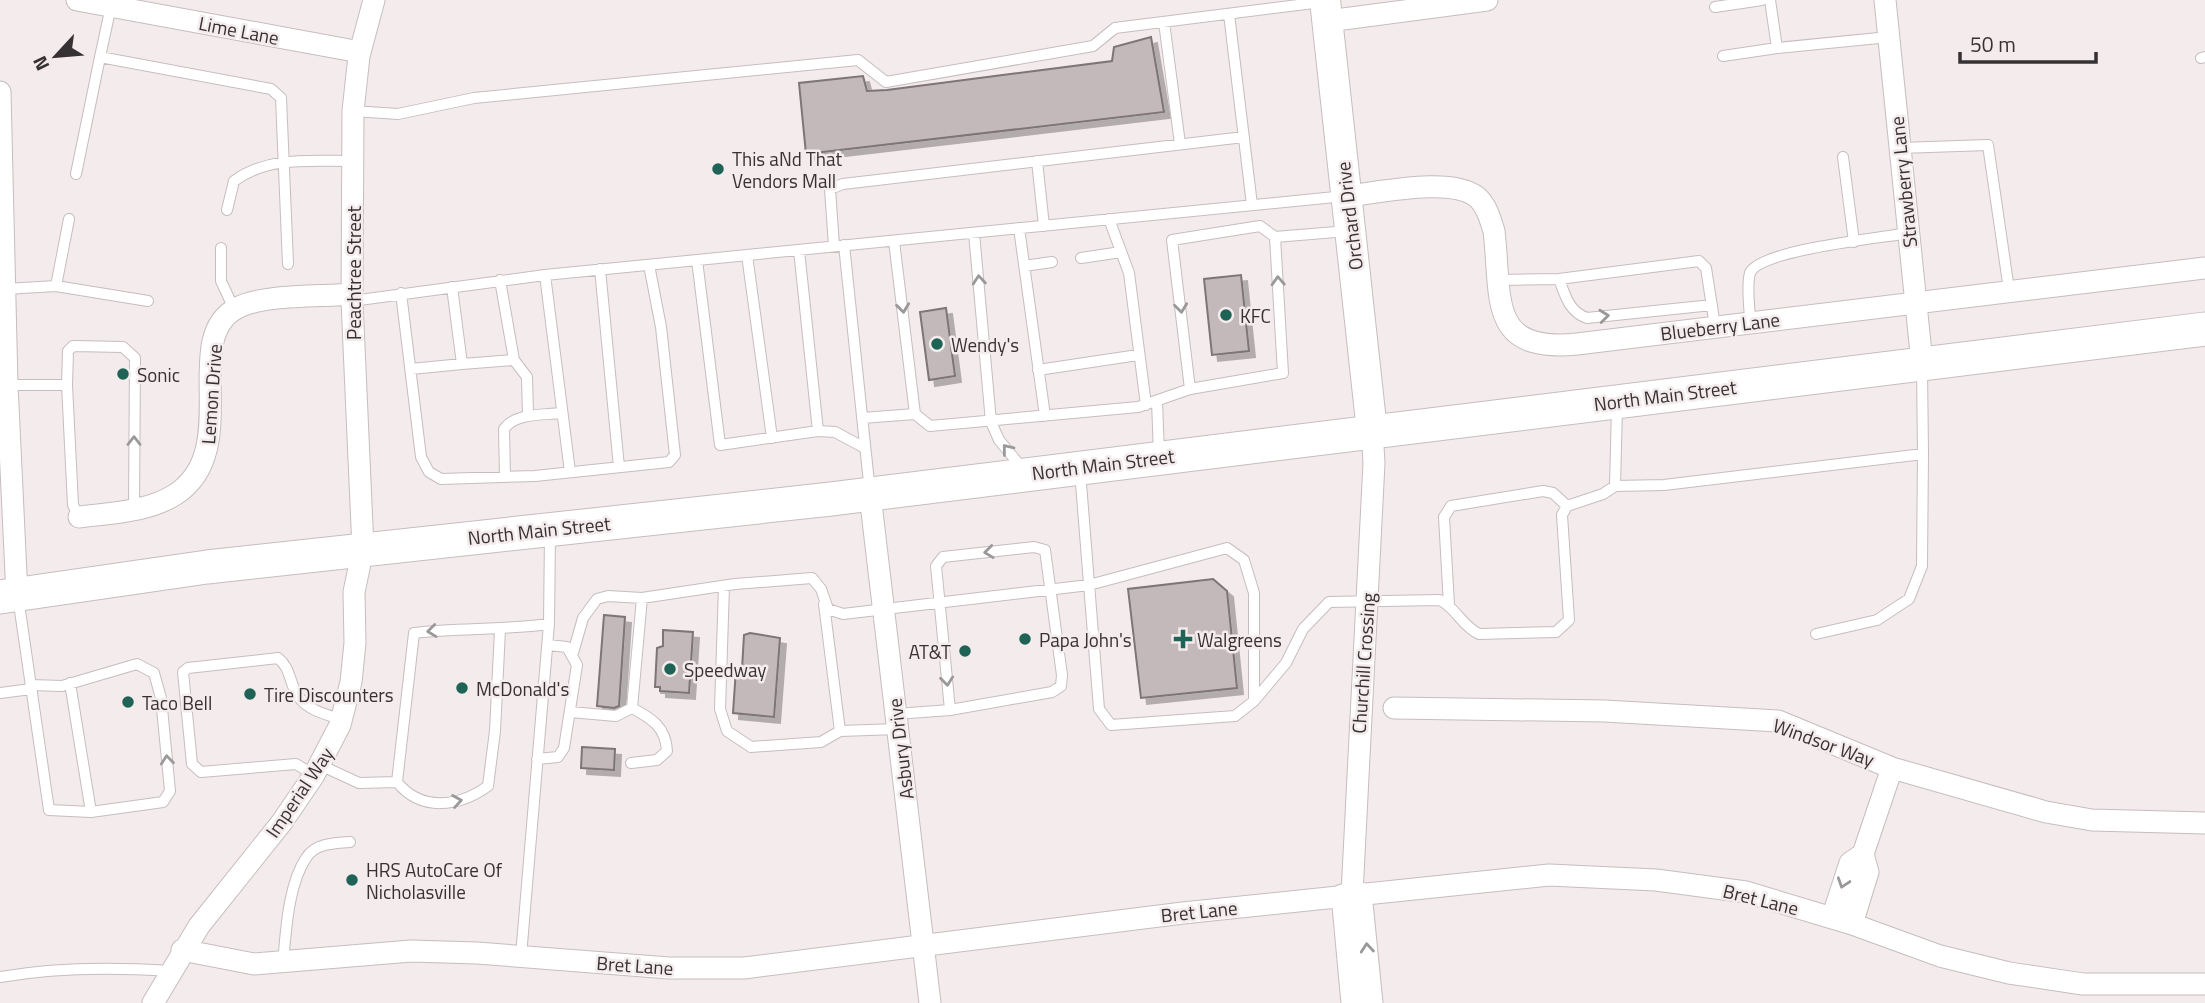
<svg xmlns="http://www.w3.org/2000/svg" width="2205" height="1003" viewBox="0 0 2205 1003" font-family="'Titillium Web',sans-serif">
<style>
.building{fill:#c3b9bb;stroke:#7d7576;stroke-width:2;filter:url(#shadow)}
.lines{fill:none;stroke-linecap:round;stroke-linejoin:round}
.lane-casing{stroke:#c6bdbe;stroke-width:12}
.street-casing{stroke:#c6bdbe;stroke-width:23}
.secondary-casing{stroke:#c6bdbe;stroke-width:32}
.primary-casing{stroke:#c6bdbe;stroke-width:35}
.lane{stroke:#fff;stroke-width:10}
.street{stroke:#fff;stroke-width:21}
.secondary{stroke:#fff;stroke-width:30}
.primary{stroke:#fff;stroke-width:33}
.oneway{stroke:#9a9899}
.poi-dot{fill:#1e6355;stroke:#f4ebec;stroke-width:2.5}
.labels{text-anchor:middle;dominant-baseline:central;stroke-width:5;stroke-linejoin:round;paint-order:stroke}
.street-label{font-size:19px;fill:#363233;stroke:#f4ebec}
.poi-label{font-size:19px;fill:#363233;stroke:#f4ebec;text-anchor:start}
</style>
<defs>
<filter id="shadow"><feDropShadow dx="6" dy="6" stdDeviation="0" flood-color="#0004"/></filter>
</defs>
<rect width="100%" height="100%" fill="#f4ebec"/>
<!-- building -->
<path class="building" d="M1151 37 1164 112 806 154 799 83 863 76 867 91 887 90 1112 61 1114 47Z
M1241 275 1249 351 1212 355 1204 279Z
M946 308 955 376 929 380 920 312Z
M1213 579 1227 591 1237 688 1141 698 1128 589Z
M604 615 625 617 619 706 614 708 597 706Z
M663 630 693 632 689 693 660 691V687H655L657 648 663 646Z
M750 633 780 638 774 717 733 713 736 669H742L744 635Z
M582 747 615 749 614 770 581 768Z"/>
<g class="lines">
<defs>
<path id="lane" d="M1770 0 1777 48 1889 37
M111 6 100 57 271 89 281 98 288 264
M1715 7 1762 0
M1229 14 1252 205
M1164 22 1180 144
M1723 56 1777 48
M2201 58 2205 57
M353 111 398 114 474 98 858 60 886 82 1093 46 1115 28 1322 2
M1900 148 1988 145 2009 290
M1843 157 1854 242
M1037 161 1044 226
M76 174 100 57
M227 210 234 181C268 156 311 161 352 161
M1109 219 1129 273 1146 405
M1019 228 1045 416
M974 233 991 422 999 440 1023 469
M894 241 915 414 930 426 1138 407 1190 389 1283 373 1275 237
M844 245 870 492
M834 246 830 189 843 184 1244 137
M221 248V281L234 309
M747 255 772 438
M1081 258 1121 252
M697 260 720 445 818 431 799 250
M1024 266 1052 262
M600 269 619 467
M545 275 570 472
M1559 279C1565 295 1569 312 1587 318L1712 305
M500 280 514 360 527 377 528 416
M1498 280 1559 279 1699 261 1706 268 1715 326
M56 286 69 219
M452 287 462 364 514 360
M5 289 56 286 148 301
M401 293 421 457 429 472 441 479 535 476 669 462 675 455 661 327 649 265
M352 301 545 275 1345 196
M1750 322C1750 308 1746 286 1750 273 1759 250 1881 238 1908 233
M411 369 462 364
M1038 370 1138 355
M6 385H67L73 505 79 517
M67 385 68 351 73 346 123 347 135 358 134 509
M1190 389 1172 240 1260 226 1275 237 1348 231
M1157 401 1159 454
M862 418 915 414
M818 431 835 432 865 448
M1080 471 1099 709 1111 725 1235 716 1254 701 1286 663 1303 629 1329 602 1440 600C1456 608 1462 626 1479 634L1556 632 1569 620 1562 515 1567 506 1603 494 1615 486 1617 407
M505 477 504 429C515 413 543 415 560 413
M1615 486 1664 485 1923 454 1922 367
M724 586 720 709 727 731 751 747 821 742 840 731
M18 597 49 810 91 812 163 802 170 791 161 698 154 673 137 664 62 686 31 685
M824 604 840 731 898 729
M1449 605 1444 517 1451 506 1543 491 1553 493 1567 506
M500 630 495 731 488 786C459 807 421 812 397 782L414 633C460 628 504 630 549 624
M1816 634 1877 620 1909 599 1922 566 1923 454
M573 653 583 618 597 599 608 596 642 598 735 584 812 578 821 589 828 609 843 614 1089 585 1227 548 1244 560 1254 593V701
M70 683 91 812
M0 693 31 689
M570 712 616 716 632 708 642 598
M896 714 950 710 1052 692 1061 686 1062 675 1045 550 1034 547 943 557 936 566 950 710
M537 759 558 757 564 748 577 665 567 647 548 645
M631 763 657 760 667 751C666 727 651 718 632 708
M320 765 359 783 397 782
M314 775 296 764 201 772 192 764 183 672 188 668 278 658C291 668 289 683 298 696 307 710 327 715 341 719
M521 956 549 624 550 533
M283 963C286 931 288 885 306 858 315 843 335 843 350 842
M0 977C57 967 112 967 170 971"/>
<path id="street" d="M77 0 360 52
M1885 0 1922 363
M1328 21 1487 0
M0 92 7 385 17 595
M1346 196C1378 193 1451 176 1477 197 1487 206 1490 219 1494 231 1502 298 1487 353 1577 344L2205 268
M870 495 930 1003
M79 517C110 513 149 512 176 494 244 449 179 338 237 308 262 294 322 297 352 294
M1394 708 1605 711 1778 721 1892 768 2046 812 2092 820 2205 823
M1361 893 1372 1003
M1352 894 1374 463 1372 431
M1342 895 1352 1003
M1832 918 1850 863 1863 854
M1852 924 1868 872 1863 854 1892 768
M182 950 254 964 411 951 477 953 669 968H744L1183 913 1549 875 1656 880 1746 892 1852 924 1940 956 2009 973 2083 984H2205
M153 1003 199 926 282 822 314 775 340 725 351 682 355 643 354 592 363 549 352 301 353 111 359 56 374 0"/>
<path id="secondary" d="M1325 0 1372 431"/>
<path id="primary" d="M0 597 207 567 831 499 2205 329"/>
</defs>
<!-- lane casing -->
<use href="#lane" class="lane-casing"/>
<!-- street casing -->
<use href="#street" class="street-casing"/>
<!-- secondary casing -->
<use href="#secondary" class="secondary-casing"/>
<!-- primary casing -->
<use href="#primary" class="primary-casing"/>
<!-- lane -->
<use href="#lane" class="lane"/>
<!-- street -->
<use href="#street" class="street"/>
<!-- secondary -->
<use href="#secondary" class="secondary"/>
<!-- primary -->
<use href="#primary" class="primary"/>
</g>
<!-- one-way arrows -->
<defs><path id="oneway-chevron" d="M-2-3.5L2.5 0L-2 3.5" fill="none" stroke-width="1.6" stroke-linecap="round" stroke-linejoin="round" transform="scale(1.75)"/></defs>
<g class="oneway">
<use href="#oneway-chevron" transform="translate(979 280) rotate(-95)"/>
<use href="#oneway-chevron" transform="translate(1278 281) rotate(-93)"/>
<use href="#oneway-chevron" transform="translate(903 308) rotate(83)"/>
<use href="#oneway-chevron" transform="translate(1181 308) rotate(83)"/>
<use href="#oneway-chevron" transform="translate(1604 316) rotate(-6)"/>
<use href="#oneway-chevron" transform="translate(134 441) rotate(-90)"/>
<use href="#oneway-chevron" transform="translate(1007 449) rotate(-129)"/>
<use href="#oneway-chevron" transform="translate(989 552) rotate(173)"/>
<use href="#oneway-chevron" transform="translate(432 631) rotate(173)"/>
<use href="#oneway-chevron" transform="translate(947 681) rotate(84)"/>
<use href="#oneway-chevron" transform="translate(167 760) rotate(-96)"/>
<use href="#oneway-chevron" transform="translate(457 801) rotate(-9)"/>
<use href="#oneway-chevron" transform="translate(1843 883) rotate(108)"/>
<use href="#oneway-chevron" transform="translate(1367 948) rotate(-95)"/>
</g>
<!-- markers -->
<g class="poi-dot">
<circle cx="718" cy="169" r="7"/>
<circle cx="1226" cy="315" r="7"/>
<circle cx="937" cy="344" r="7"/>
<circle cx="123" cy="374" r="7"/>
<circle cx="1025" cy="639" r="7"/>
<path d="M1179.5 628.5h7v7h7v7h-7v7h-7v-7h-7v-7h7z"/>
<circle cx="965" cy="651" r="7"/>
<circle cx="670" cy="669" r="7"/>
<circle cx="462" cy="688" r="7"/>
<circle cx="250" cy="694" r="7"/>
<circle cx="128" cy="702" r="7"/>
<circle cx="352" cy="880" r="7"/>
</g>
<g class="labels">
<!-- street labels -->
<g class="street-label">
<text transform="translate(239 30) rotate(11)">Lime Lane</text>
<text transform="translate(1903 182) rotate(-96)">Strawberry Lane</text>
<text transform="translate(1349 216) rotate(-97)">Orchard Drive</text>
<text transform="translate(353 273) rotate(-90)">Peachtree Street</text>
<text transform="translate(1720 326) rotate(-7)">Blueberry Lane</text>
<text transform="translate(211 394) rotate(-86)">Lemon Drive</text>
<text transform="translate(1665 395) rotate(-7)">North Main Street</text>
<text transform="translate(1103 464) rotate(-7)">North Main Street</text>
<text transform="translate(539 530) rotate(-6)">North Main Street</text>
<text transform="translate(1363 663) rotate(-86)">Churchill Crossing</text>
<text transform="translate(1824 742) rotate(20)">Windsor Way</text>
<text transform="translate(900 749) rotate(-97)">Asbury Drive</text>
<text transform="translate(299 792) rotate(-56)">Imperial Way</text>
<text transform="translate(1761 899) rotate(14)">Bret Lane</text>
<text transform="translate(1199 911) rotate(-6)">Bret Lane</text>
<text transform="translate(635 965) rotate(4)">Bret Lane</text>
</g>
<!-- poi labels -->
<g class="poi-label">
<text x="732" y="158">This aNd That<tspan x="732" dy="22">Vendors Mall</tspan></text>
<text x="1240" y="315">KFC</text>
<text x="951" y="344">Wendy's</text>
<text x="137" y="374">Sonic</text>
<text x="1039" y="639">Papa John's</text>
<text x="1197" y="639">Walgreens</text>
<text x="951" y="651" text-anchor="end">AT&amp;T</text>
<text x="684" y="669">Speedway</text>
<text x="476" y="688">McDonald's</text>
<text x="264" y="694">Tire Discounters</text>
<text x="142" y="702">Taco Bell</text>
<text x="366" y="869">HRS AutoCare Of<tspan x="366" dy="22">Nicholasville</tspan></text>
</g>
</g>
<!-- north arrow -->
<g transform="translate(56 56) rotate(244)" stroke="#f4ebec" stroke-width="5" paint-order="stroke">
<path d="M0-5L12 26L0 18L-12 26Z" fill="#363233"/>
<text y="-10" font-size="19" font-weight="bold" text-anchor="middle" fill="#363233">N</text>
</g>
<!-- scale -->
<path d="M1960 52v10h136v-10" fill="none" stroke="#363233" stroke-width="3.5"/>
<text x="1970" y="52" font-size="21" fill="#363233" stroke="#f4ebec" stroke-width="5" paint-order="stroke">50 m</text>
</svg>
